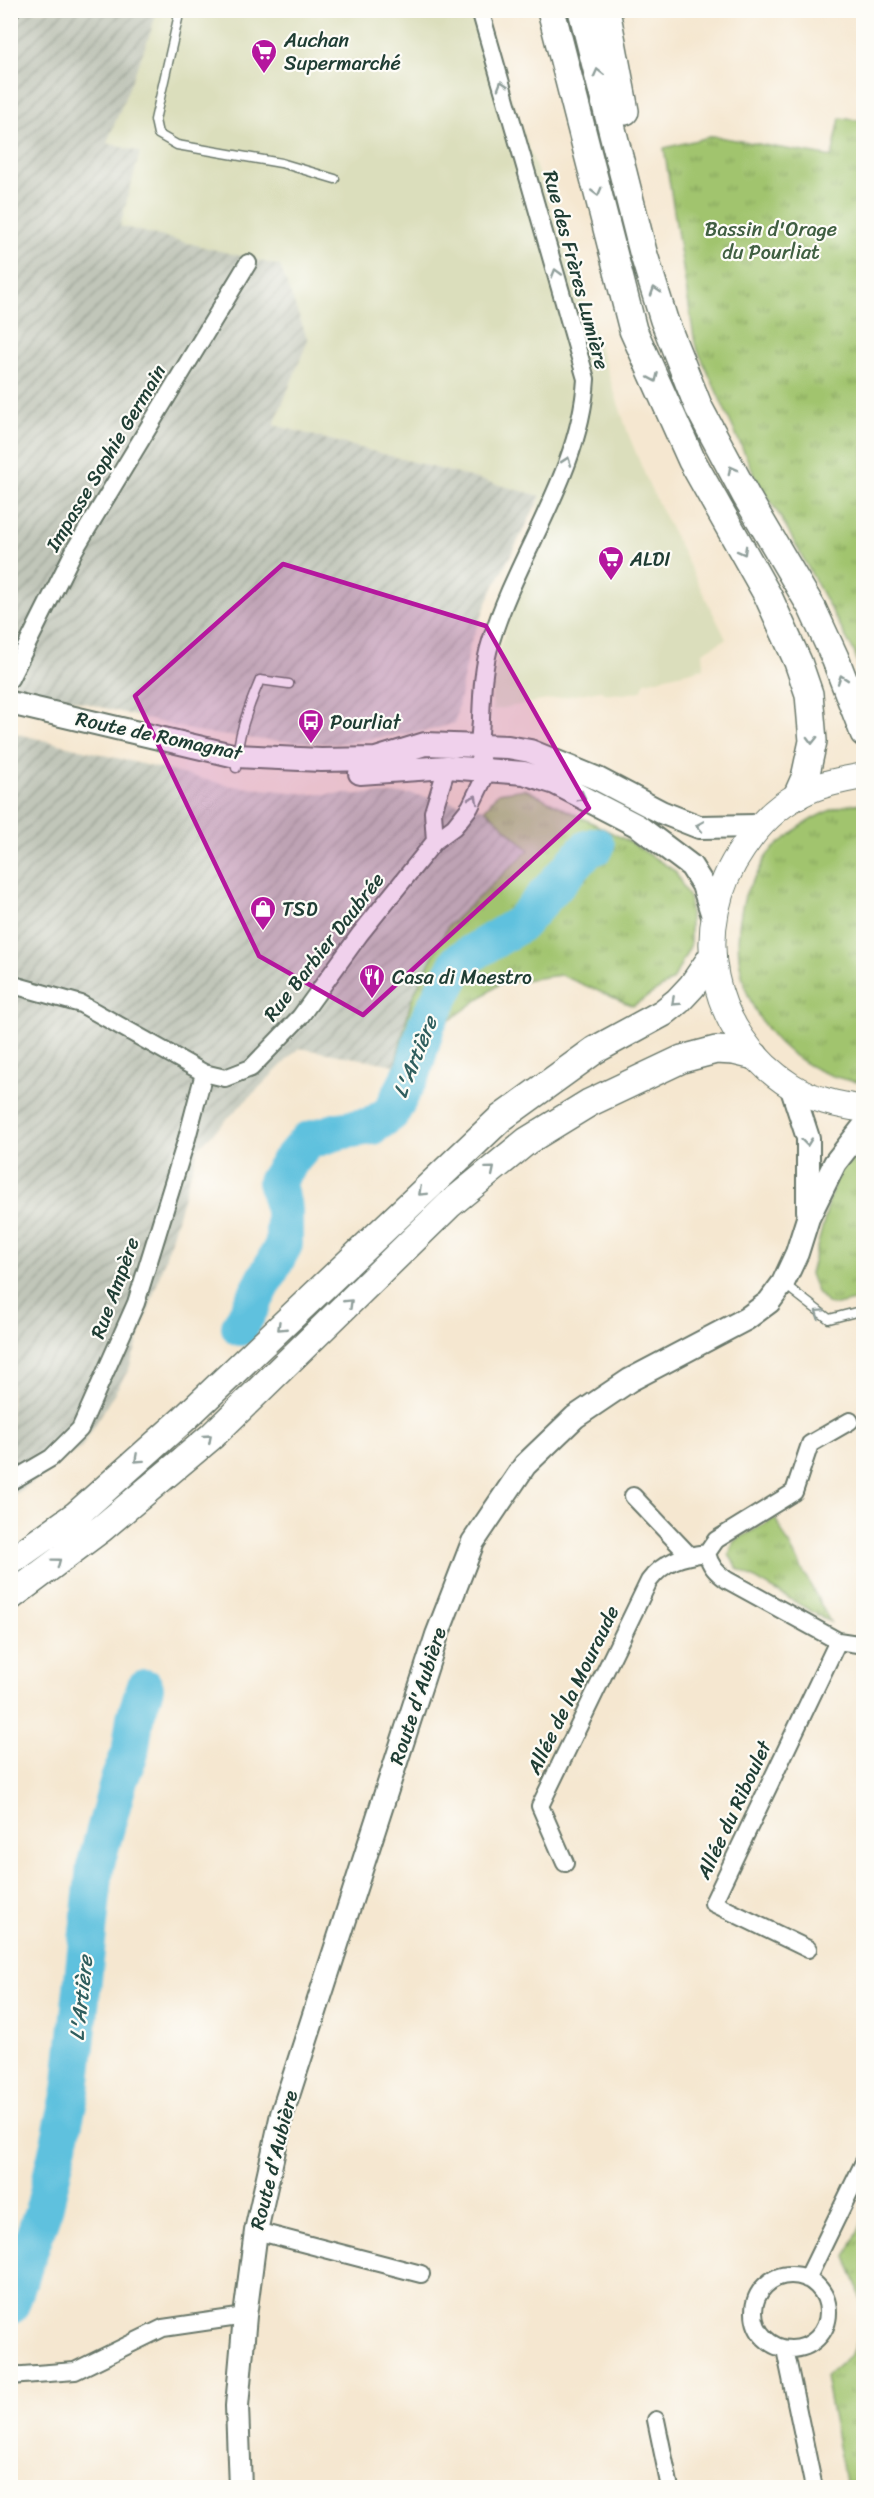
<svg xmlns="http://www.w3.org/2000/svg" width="874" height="2498" viewBox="0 0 874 2498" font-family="Sriracha,sans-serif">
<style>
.built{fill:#dbdebc}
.industrial{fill:url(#industrial-furrows)}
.grass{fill:url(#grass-tufts);stroke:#608051;stroke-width:1.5}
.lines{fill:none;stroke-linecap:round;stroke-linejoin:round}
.river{stroke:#5fc1de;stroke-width:38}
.service-casing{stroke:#6a786b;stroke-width:11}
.minor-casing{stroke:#6a786b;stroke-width:20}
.secondary-casing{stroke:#6a786b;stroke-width:26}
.primary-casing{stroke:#6a786b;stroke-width:28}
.trunk-casing{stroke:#6a786b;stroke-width:30}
.service{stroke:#fff;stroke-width:8}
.minor{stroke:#fff;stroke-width:16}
.secondary{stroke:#fff;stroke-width:22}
.primary{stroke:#fff;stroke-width:26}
.trunk{stroke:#fff;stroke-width:27}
.oneway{stroke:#8f9e9a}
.marked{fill:#b5179e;fill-opacity:0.2;stroke:#b5179e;stroke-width:4.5;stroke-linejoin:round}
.labels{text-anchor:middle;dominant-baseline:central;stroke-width:4.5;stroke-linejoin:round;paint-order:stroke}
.poi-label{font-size:20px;fill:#1f3d34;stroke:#fdfcf7;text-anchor:start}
.park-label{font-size:20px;fill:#405f42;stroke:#fdfcf7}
.street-label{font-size:20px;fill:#1f3d34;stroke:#fdfcf7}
.water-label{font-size:21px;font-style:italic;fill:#2f5e5e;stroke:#fdfcf7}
</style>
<defs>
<pattern id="industrial-furrows" width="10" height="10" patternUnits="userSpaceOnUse" patternTransform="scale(1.5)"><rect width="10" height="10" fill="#c1c6b9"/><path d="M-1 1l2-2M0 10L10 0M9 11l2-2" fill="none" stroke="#9ca297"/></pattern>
<pattern id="grass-tufts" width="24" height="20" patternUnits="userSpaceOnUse" patternTransform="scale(1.5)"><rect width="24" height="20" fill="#a1c46e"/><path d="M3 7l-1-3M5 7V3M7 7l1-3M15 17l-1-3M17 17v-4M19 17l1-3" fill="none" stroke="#83a05b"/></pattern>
</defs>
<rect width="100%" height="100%" fill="#fdfcf7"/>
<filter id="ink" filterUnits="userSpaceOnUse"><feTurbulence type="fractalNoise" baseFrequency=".0167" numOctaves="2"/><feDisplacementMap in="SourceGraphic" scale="12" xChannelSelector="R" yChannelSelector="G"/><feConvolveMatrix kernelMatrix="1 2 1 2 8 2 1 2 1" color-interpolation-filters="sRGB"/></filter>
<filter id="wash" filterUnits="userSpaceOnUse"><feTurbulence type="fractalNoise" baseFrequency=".008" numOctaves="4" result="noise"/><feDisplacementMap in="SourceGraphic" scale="24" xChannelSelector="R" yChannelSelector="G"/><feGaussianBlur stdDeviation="1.35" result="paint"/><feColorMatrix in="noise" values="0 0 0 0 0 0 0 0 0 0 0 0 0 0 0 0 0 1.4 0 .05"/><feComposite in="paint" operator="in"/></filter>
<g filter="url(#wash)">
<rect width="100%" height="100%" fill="#f5e7d0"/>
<!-- built -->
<path class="built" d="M157 11H480L589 316 629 436 650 487 726 639 703 652 704 668 645 682 641 691 624 694 603 693 601 690 493 710 491 690 500 645 512 612 541 496 274 425 308 340 280 267 119 226 139 152 107 143 149 37Z"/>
<!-- industrial -->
<path class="industrial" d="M11 11H157L149 37 107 143 140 152 120 226 280 266 308 340 274 425 541 496 491 593 470 644 455 723 431 730 335 744 264 740 202 733 11 684Z
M10 732 232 786 311 794H412L485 809 529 850 448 926 412 998 395 1065 299 1048 198 1148 166 1256 129 1369 81 1448 11 1497Z"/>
<!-- grass -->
<path class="grass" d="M840 118 864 121 863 682 855 654 780 516 758 483 695 344 664 148 713 136 832 157Z
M525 789 630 842 675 871 690 900V946L673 980 633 1006 561 975 501 983 438 1029 395 1065 412 998 448 926 529 850 485 809 498 793Z
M863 803H864L863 1083C771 1071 719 985 745 896 747 888 753 880 758 873 761 866 764 858 769 853 775 846 783 841 790 835 809 818 837 804 863 803Z
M863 1135V1299L837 1305 828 1304 817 1292 810 1274 837 1172Z
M775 1518 830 1622 738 1569 729 1555 734 1541Z
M863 2220V2487H846L825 2377 851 2354 862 2328 863 2311 857 2284 846 2257Z"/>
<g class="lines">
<!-- river -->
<path class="river" d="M240 1327 284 1244V1210L276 1182 289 1162 307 1141 339 1131 372 1126 391 1113 413 1071 427 1023 459 961 520 924 587 849 596 846
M10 2306 45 2205 71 2091 95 1867 119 1780 130 1753 135 1718 145 1688"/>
</g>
</g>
<g filter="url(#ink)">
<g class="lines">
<defs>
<path id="service" d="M180 10 155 120 158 134 177 145 281 163 335 179
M236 768C237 737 248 708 260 680L289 684
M784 1284 829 1319 864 1310"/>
<path id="minor" d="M10 11 11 10
M10 679 75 549 248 263
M435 841 433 812 447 767 454 764
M10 984 81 1004 204 1073 225 1078 251 1068 300 1017 360 934 435 841 454 827 470 807 488 770C486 766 479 759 479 755 478 747 481 727 481 718 482 692 483 666 491 641 518 552 580 474 586 379L480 10
M10 1482 51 1458 80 1429 136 1303 187 1138 204 1073
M633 1496 689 1555
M707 1553C710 1566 716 1572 727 1580L838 1641 864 1645
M565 1863 540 1806 649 1581C664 1561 682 1556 707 1553L716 1540 794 1492 810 1444 850 1421
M808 1949 713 1903 838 1641
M256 2231 421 2274
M754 2312a37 37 0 1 1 74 0a37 37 0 1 1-74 0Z
M807 2279 864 2162
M785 2349 814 2488
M10 2376 75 2371 163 2328 245 2316
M656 2420 670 2488"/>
<path id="secondary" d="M10 703 236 756 321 760 376 759 425 744 508 747 530 751 598 779 661 812 699 827 758 826
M360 773 447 767 524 773 555 783 638 826 691 866 703 885 713 916
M791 1086 808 1138V1211
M240 2488 237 2406 245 2316 256 2231 282 2114 437 1635 473 1542 525 1465 575 1417 630 1380 746 1319 769 1302 783 1283 797 1253 808 1218 835 1163 864 1126"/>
<path id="primary" d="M864 776C841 780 819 784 799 795 776 807 757 827 743 848 688 926 709 1034 791 1086 813 1100 838 1105 864 1109"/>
<path id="trunk" d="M551 10 633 330 692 461 768 596 798 662 809 694 813 741 805 778 797 796
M582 10 643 252 664 320 699 408 746 496 812 608 835 658 864 733
M606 10 625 111
M10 1562 76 1515 185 1418 501 1118 595 1050 663 1013 678 1001 692 986 712 957
M10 1597 101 1529 212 1436 449 1205 527 1141 589 1103 682 1059 716 1050 734 1051 755 1056"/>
</defs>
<!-- service casing -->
<use href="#service" class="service-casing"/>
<!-- minor casing -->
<use href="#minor" class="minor-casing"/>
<!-- secondary casing -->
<use href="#secondary" class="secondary-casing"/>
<!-- primary casing -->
<use href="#primary" class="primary-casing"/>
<!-- trunk casing -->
<use href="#trunk" class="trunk-casing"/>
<!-- service -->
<use href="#service" class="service"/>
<!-- minor -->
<use href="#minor" class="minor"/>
<!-- secondary -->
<use href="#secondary" class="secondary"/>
<!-- primary -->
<use href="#primary" class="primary"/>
<!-- trunk -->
<use href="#trunk" class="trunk"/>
</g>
<!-- one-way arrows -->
<defs><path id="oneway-chevron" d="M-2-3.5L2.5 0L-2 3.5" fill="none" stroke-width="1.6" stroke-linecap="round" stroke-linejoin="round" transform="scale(1.5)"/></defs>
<g class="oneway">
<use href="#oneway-chevron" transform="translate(598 73) rotate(-104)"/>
<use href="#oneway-chevron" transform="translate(502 85) rotate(-107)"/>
<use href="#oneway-chevron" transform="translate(597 192) rotate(75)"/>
<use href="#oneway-chevron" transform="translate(556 273) rotate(-106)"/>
<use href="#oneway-chevron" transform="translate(655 291) rotate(-108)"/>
<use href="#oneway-chevron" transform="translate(654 378) rotate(66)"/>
<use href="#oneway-chevron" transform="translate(567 461) rotate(-71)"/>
<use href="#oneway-chevron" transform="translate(732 470) rotate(-118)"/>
<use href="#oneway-chevron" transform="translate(743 551) rotate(61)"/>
<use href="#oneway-chevron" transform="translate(842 679) rotate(-109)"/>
<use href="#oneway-chevron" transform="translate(812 740) rotate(91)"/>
<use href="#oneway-chevron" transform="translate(582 797) rotate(27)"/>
<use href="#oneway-chevron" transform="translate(474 799) rotate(-62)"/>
<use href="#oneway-chevron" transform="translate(700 826) rotate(-170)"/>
<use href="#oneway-chevron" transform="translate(675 1002) rotate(138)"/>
<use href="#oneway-chevron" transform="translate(807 1142) rotate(84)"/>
<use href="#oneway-chevron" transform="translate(491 1170) rotate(-40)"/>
<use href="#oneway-chevron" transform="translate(422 1192) rotate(136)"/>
<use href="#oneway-chevron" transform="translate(349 1303) rotate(-44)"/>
<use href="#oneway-chevron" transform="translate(819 1313) rotate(-145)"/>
<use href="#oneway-chevron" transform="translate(281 1327) rotate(136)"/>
<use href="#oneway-chevron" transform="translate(208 1438) rotate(-41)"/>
<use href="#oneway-chevron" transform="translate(138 1459) rotate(138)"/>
<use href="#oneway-chevron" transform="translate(57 1562) rotate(-37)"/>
</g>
</g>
<!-- marked area -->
<path class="marked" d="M283 564 486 626 589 808 363 1015 259 956 135 696Z"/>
<!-- icons -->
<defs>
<symbol id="supermarket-pin" viewBox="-11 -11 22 30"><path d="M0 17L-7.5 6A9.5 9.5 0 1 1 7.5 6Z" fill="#b5179e" stroke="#fdfcf7"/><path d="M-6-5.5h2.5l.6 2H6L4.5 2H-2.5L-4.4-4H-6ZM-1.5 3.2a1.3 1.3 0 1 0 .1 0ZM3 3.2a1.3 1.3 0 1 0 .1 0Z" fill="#fff"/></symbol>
<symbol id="bus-pin" viewBox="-11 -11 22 30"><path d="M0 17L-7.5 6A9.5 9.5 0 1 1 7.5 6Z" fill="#b5179e" stroke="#fdfcf7"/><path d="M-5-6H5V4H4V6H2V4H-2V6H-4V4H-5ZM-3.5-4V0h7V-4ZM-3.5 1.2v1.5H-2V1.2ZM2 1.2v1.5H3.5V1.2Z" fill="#fff"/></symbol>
<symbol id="shop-pin" viewBox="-11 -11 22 30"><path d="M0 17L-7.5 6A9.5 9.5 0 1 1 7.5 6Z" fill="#b5179e" stroke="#fdfcf7"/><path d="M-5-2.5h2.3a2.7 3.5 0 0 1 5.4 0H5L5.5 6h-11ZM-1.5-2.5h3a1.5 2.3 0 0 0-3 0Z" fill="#fff"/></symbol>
<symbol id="restaurant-pin" viewBox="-11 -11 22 30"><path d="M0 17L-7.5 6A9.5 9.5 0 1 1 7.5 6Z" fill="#b5179e" stroke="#fdfcf7"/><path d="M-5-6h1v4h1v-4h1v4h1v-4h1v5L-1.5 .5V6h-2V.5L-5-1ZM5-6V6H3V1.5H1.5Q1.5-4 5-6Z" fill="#fff"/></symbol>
</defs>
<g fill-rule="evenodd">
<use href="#supermarket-pin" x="249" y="37" width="30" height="40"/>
<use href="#supermarket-pin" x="596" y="544" width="30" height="40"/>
<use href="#bus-pin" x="296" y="707" width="30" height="40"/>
<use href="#shop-pin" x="248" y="894" width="30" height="40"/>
<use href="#restaurant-pin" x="357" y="962" width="30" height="40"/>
</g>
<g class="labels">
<!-- poi labels -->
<g class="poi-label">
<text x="284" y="40">Auchan<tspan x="284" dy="23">Supermarché</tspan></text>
<text x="630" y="559">ALDI</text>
<text x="330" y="722">Pourliat</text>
<text x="282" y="909">TSD</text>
<text x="392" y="977">Casa di Maestro</text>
</g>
<!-- park labels -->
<g class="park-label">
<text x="771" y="229">Bassin d'Orage<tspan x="771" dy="23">du Pourliat</tspan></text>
</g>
<!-- street labels -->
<g class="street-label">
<text transform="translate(576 270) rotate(75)">Rue des Frères Lumière</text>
<text transform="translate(106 458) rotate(-59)">Impasse Sophie Germain</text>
<text transform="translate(159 736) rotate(12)">Route de Romagnat</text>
<text transform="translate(324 947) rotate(-52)">Rue Barbier Daubrée</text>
<text transform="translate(115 1288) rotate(-70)">Rue Ampère</text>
<text transform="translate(573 1690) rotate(-64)">Allée de la Mouraude</text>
<text transform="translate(418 1696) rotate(-72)">Route d'Aubière</text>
<text transform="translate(734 1810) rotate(-65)">Allée du Riboulet</text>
<text transform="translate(274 2160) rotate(-76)">Route d'Aubière</text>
</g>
<!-- water labels -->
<g class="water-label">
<text transform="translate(415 1057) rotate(-68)">L'Artière</text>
<text transform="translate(81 1998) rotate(-84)">L'Artière</text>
</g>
</g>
<!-- margin -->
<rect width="874" height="2498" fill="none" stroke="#fdfcf7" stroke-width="36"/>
</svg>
